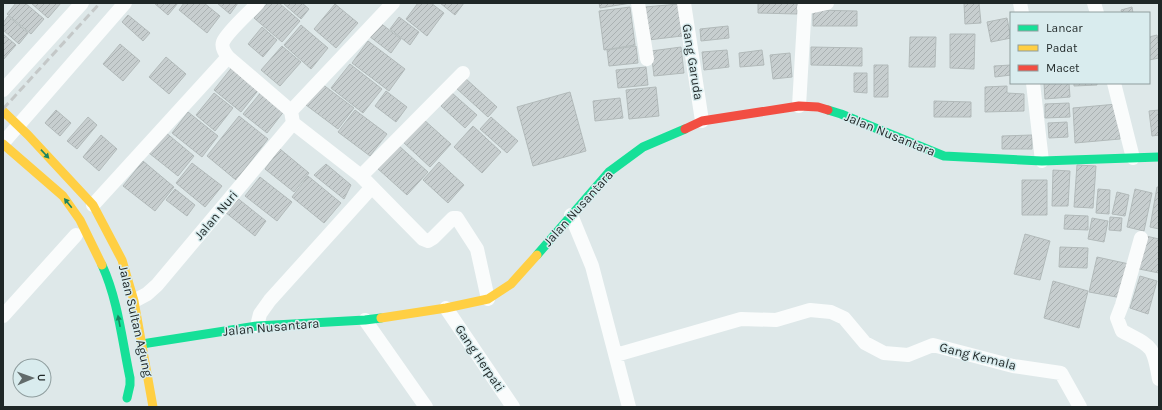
<svg xmlns="http://www.w3.org/2000/svg" width="1162" height="410" viewBox="0 0 1162 410" font-family="Karla,sans-serif">
<style>
.building{fill:url(#building-hatch);stroke:#b2baba}
.lines{fill:none;stroke-linecap:round;stroke-linejoin:round}
.street{stroke:#fafcfc;stroke-width:14}
.fast{stroke:#16e098;stroke-width:9}
.slow{stroke:#ffcf43;stroke-width:9}
.jam{stroke:#f24e42;stroke-width:9}
.rail{stroke:#c4c8c8;stroke-width:3;stroke-dasharray:8 4;stroke-linecap:butt}
.oneway{fill:#1a8460}
.labels{text-anchor:middle;dominant-baseline:central;stroke-width:3;stroke-linejoin:round;paint-order:stroke}
.street-label{font-size:13px;fill:#1f2727;stroke:#d9ecee}
</style>
<defs>
<pattern id="building-hatch" width="6" height="6" patternUnits="userSpaceOnUse"><rect width="6" height="6" fill="#c7cecf"/><path d="M-1 1l2-2M0 6l6-6M5 7l2-2" fill="none" stroke="#aab1b2"/></pattern>
</defs>
<rect width="100%" height="100%" fill="#dee8e9"/>
<!-- building -->
<path class="building" d="M16 3H25L44 19 31 34 7 14Z
M31 3H61L48 18Z
M154 3H178L168 15Z
M184 3H204L220 16 207 33 179 10Z
M217 3H238L230 14Z
M268 3H279L300 21 282 42 254 18Z
M283 3H302L309 9 301 19Z
M418 3H431L444 13 427 36 406 19Z
M440 3H464L455 15Z
M599 3H631L600 8Z
M758 3H797V14L758 13Z
M964 3H979L981 23 965 24Z
M335 4 358 23 336 48 314 29Z
M679 4 682 36 648 40 645 7Z
M630 7 635 45 604 50 599 11Z
M1132 7 1133 13H1122L1121 10Z
M813 10 857 11V26H813Z
M128 15 150 33 143 41 122 22Z
M8 16 28 33 19 44 3 30V23Z
M399 17 419 32 410 45 390 29Z
M1007 18 1011 38 991 42 987 22Z
M379 22 401 39 391 53 369 36Z
M301 25 328 48 311 69 284 45Z
M728 26 729 38 701 41 700 29Z
M262 27 277 40 263 57 248 44Z
M3 34 16 45 3 60Z
M950 34H975L974 69 950 68Z
M1157 35 1159 45V58L1149 60V37Z
M910 37H936L935 67H909Z
M368 41 405 69 389 91 352 63Z
M120 44 140 61 123 81 103 64Z
M282 46 301 62 280 86 261 70Z
M636 46 638 63 609 66 607 50Z
M681 47 684 73 654 76 651 51Z
M811 47 862 48V66L811 65Z
M727 50 729 67 704 70 702 52Z
M762 50 764 65 740 67 739 53Z
M790 53 792 77 773 79 770 55Z
M166 57 186 74 169 94 149 77Z
M350 64 382 89 363 113 331 88Z
M874 65H888V97H874Z
M1011 65V75L995 77 994 66Z
M233 66 260 88 241 112 214 90Z
M646 67 648 85 618 88 616 70Z
M854 73H867V93L854 92Z
M465 78 497 107 488 117 456 88Z
M1044 83H1069L1070 97 1045 99Z
M1074 83H1097V85L1074 86Z
M322 84 354 108 338 129 306 105Z
M1007 86V93L1024 94V111L985 112V87Z
M656 87 659 116 629 119 626 90Z
M262 91 285 110 267 133 243 114Z
M386 91 407 107 396 122 375 106Z
M570 92 586 151 533 166 517 107Z
M214 93 233 108 215 131 196 115Z
M452 93 477 115 465 128 441 106Z
M620 98 623 118 595 121 593 101Z
M934 101 971 102V117H934Z
M1069 103 1070 117 1045 118V104Z
M1117 104 1120 139 1075 143 1073 108Z
M56 110 71 123 60 136 45 123Z
M355 110 387 134 370 156 338 132Z
M1159 110V135L1152 136 1149 111Z
M188 112 218 136 202 157 172 133Z
M239 116 268 139 236 180 207 156Z
M88 117 97 125 77 149 67 141Z
M491 117 518 141 507 153 480 129Z
M423 119 451 144 430 167 403 142Z
M1067 122 1068 137 1049 138 1048 123Z
M473 126 501 152 482 173 454 147Z
M165 132 194 156 178 176 149 153Z
M101 135 117 149 99 171 83 157Z
M1032 135V149H1002V136Z
M398 145 428 172 407 195 377 168Z
M280 149 309 173 294 192 265 169Z
M143 161 174 187 155 211 123 186Z
M439 162 464 185 448 203 423 180Z
M192 163 222 186 205 207 176 183Z
M326 164 351 185 344 199 314 175Z
M1077 165 1096 166 1093 208 1074 207Z
M1053 170 1070 171 1068 206H1052Z
M308 176 341 203 324 223 292 197Z
M260 177 292 202 277 221 245 196Z
M1022 180H1047V215H1022Z
M1157 187H1159V229L1150 227Z
M175 189 195 205 187 216 166 200Z
M1098 189 1110 190 1109 214 1096 213Z
M1135 189 1152 193 1144 231 1127 227Z
M1117 192 1129 195 1125 216 1112 214Z
M236 197 266 221 255 236 225 212Z
M1065 215 1088 216V230L1064 229Z
M1110 217 1122 218 1121 231 1109 230Z
M1092 218 1108 221 1104 242 1088 239Z
M1025 234 1050 241 1040 280 1014 274Z
M1146 236 1159 239V273L1139 269Z
M1060 247 1088 248 1087 268 1059 267Z
M1097 257 1129 264 1122 298 1089 292Z
M1140 276 1157 281 1148 314 1130 308Z
M1053 281 1088 291 1079 328 1044 318Z"/>
<g class="lines">
<!-- street -->
<path class="street" d="M258 3C250 12 227 32 223 42 221 47 225 53 228 57L291 111 293 123 361 176 423 239 428 241 433 238 453 218H457L477 249 488 299
M638 3 647 59
M684 3 702 121
M1020 3 1022 13
M1094 3 1097 13
M804 8 827 3
M1033 83 1042 161
M1114 83 1133 158
M3 90 82 3
M799 106 805 3
M291 111 393 3
M3 143 125 3
M361 176 463 73
M93 205 228 57
M571 215 592 266 629 407
M1141 238 1122 305 1117 318 1122 331C1152 347 1153 344 1159 379
M134 301 147 294 157 285 293 123
M446 308 513 407
M3 316 76 235
M365 320 426 407
M257 326 260 314 270 300 372 187
M616 355 741 319 776 320 810 310 831 312 844 318 865 343 884 353 908 355 933 345 1013 366 1061 373 1080 407"/>
<!-- fast -->
<path class="fast" d="M828 110 841 114 944 156 1042 161 1159 157
M537 255 609 172 643 147 685 129
M102 265C118 300 122 340 130 378V385L127 398
M142 344 257 326 365 320 381 318"/>
<!-- slow -->
<path class="slow" d="M3 111 28 135 93 205 122 260 134 301 153 407
M3 144 63 196 80 220 102 265
M381 318 446 308 488 299 511 284 537 255"/>
<!-- jam -->
<path class="jam" d="M685 129 702 121 799 106 818 107 828 110"/>
<!-- rail -->
<path class="rail" d="M3 109 100 3"/>
</g>
<!-- one-way arrows -->
<defs><path id="oneway-solid" d="M-6-.8H1V-3.2L6.5 0L1 3.2V.8H-6Z"/></defs>
<g class="oneway">
<use href="#oneway-solid" transform="translate(45 154) rotate(47)"/>
<use href="#oneway-solid" transform="translate(68 203) rotate(-129)"/>
<use href="#oneway-solid" transform="translate(119 321) rotate(-101)"/>
</g>
<g class="labels">
<!-- street labels -->
<g class="street-label">
<text transform="translate(693 62) rotate(81)">Gang Garuda</text>
<text transform="translate(890 134) rotate(22)">Jalan Nusantara</text>
<text transform="translate(578 208) rotate(-48)">Jalan Nusantara</text>
<text transform="translate(216 215) rotate(-50)">Jalan Nuri</text>
<text transform="translate(136 321) rotate(77)">Jalan Sultan Agung</text>
<text transform="translate(271 327) rotate(-5)">Jalan Nusantara</text>
<text transform="translate(978 356) rotate(14)">Gang Kemala</text>
<text transform="translate(480 358) rotate(56)">Gang Herpati</text>
</g>
</g>
<!-- border -->
<rect width="1162" height="410" fill="none" stroke="#1f2727" stroke-width="8"/>
<!-- legend -->
<rect x="1010" y="12" width="140" height="72" fill="#d9ecee" stroke="#8f9d9e"/>
<rect x="1018" y="25" width="20" height="6" fill="#16e098" stroke="#8f9d9e"/>
<text x="1046" y="32" font-size="12" fill="#1f2727">Lancar</text>
<rect x="1018" y="45" width="20" height="6" fill="#ffcf43" stroke="#8f9d9e"/>
<text x="1046" y="52" font-size="12" fill="#1f2727">Padat</text>
<rect x="1018" y="65" width="20" height="6" fill="#f24e42" stroke="#8f9d9e"/>
<text x="1046" y="72" font-size="12" fill="#1f2727">Macet</text>
<!-- north arrow -->
<g transform="translate(32 378) rotate(88)"><circle r="19" fill="#d9ecee" stroke="#8f9d9e"/>
<path d="M0-3L7 15L0 10L-7 15Z" fill="#626b6b"/>
<text y="-6" font-size="11" font-weight="bold" text-anchor="middle" fill="#1f2727">U</text>
</g>
</svg>
